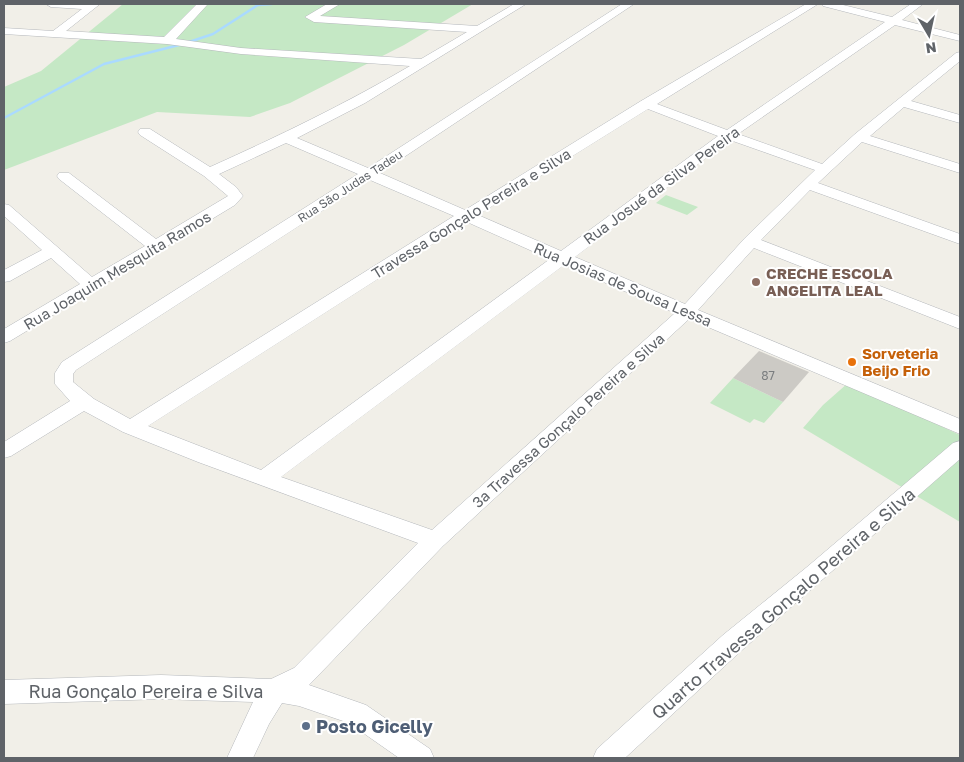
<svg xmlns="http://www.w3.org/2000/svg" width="964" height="762" viewBox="0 0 964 762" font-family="'Golos Text',sans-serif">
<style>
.green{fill:#c5e8c5}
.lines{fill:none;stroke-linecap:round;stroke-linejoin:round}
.stream{stroke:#aadaff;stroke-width:2.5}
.building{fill:#cccac5}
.minor-casing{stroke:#b5b8bc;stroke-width:1}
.minor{fill:#fff;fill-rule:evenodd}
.education-dot{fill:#8d6e63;stroke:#fff;stroke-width:2}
.food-dot{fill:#e8710a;stroke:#fff;stroke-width:2}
.service-dot{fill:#5c6f8a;stroke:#fff;stroke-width:2}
.labels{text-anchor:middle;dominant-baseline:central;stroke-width:4;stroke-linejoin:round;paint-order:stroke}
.far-street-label{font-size:12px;fill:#5f6368;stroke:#fff}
.number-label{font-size:12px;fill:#7a7d7f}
.street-label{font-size:15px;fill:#5f6368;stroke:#fff}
.education-label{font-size:15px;font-weight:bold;fill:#785e54;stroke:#fff;text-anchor:start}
.food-label{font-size:15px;font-weight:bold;fill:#c56008;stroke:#fff;text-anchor:start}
.near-street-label{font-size:18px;fill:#5f6368;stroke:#fff}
.near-service-label{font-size:18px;font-weight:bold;fill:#4e5e75;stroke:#fff;text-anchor:start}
</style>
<rect width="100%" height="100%" fill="#f1efe8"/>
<!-- green -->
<path class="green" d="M123 4H473L404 45 290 103 250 117 157 112 4 170V87L41 71Z
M666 195 698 207 687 215 656 203Z
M733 378 783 402 764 423 754 419 750 423 710 403Z
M848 383 960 435V522L803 428 823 405Z"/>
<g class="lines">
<!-- stream -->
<path class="stream" d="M4 118 104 64 183 44 213 34 258 5 272 4"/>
</g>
<!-- building -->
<path class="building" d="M759 351 809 372 783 402 733 378Z"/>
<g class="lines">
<defs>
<path id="minor" d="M46 4H100L66 31 164 37 197 4H208L176 39 241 48 421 59 467 32 314 22 305 17 327 4H340L320 16 477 26 514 4H526L365 103 297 138 368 168 622 4H634L380 173 465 210 641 101 806 4H818L657 104 727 130 885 22 823 6 822 4H839L892 17 911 4H923L902 20 960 35V41L895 25 738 134 822 164 855 134 956 53 960 52V61L911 101 960 115V123L904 107 870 136 960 164V173L862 142 818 183 960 234V244L810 190 761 240 960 317V329L754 248 698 310 960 419V434L689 319 443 546 309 685 366 705 430 749 434 758H399L349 723 299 706 282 703 269 724 253 758H227L253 702 161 699 4 704V680L161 675 271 679 294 668 418 543 198 462 123 432 84 411 11 456 4 458V442L70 401 55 384V373L62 362 358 174 286 143 219 174 236 187 243 196 235 205 10 341 4 343V329L80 284 51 258 10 281 4 282V270L42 250 4 216V204L9 205 92 277 145 246 59 179 57 176 59 173H69L156 239 228 196 204 176 140 135 138 132 140 129H150L210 167C279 136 345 104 410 66L241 54 167 44 4 34V28L53 31 82 9 51 7ZM648 109 718 136 561 251 478 215ZM730 140 815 170 745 238 685 304 575 257ZM370 180 454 216 130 419 94 399 73 382V374L76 370ZM467 222 550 259 261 470 148 426ZM564 265 675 313 432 530 281 477Z
M960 441V459L741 651 625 758H593L597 749 723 635 807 567 953 443Z"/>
</defs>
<!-- minor casing -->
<use href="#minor" class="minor-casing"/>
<!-- minor -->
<use href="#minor" class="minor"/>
</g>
<!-- markers -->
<circle class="education-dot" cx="756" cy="282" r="5"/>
<circle class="food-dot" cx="852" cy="362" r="5"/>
<circle class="service-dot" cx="306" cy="726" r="5"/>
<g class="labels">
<!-- far-street labels -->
<g class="far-street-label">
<text transform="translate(350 186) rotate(-33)">Rua São Judas Tadeu</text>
</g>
<!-- number labels -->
<g class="number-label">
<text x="768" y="375">87</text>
</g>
<!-- street labels -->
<g class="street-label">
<text transform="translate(661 185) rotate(-36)">Rua Josué da Silva Pereira</text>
<text transform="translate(471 213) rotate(-32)">Travessa Gonçalo Pereira e Silva</text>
<text transform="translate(117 270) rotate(-31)">Rua Joaquim Mesquita Ramos</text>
<text transform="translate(623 284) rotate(23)">Rua Josias de Sousa Lessa</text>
<text transform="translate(568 420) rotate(-42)">3ª Travessa Gonçalo Pereira e Silva</text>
</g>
<!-- education labels -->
<g class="education-label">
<text x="766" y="273">CRECHE ESCOLA<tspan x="766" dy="17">ANGELITA LEAL</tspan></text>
</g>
<!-- food labels -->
<g class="food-label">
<text x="862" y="353">Sorveteria<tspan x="862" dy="17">Beijo Frio</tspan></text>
</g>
<!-- near-street labels -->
<g class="near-street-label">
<text transform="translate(783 603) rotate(-41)">Quarto Travessa Gonçalo Pereira e Silva</text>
<text x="146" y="691">Rua Gonçalo Pereira e Silva</text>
</g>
<!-- near-service labels -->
<g class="near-service-label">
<text x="316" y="726">Posto Gicelly</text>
</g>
</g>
<!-- border -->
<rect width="964" height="762" fill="none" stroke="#5f6368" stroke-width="10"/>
<!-- north arrow -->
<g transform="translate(929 35) rotate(171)" stroke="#ffffff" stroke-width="4" paint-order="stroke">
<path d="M0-4L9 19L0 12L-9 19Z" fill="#5f6368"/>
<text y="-8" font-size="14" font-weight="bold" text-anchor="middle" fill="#5f6368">N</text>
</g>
</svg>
